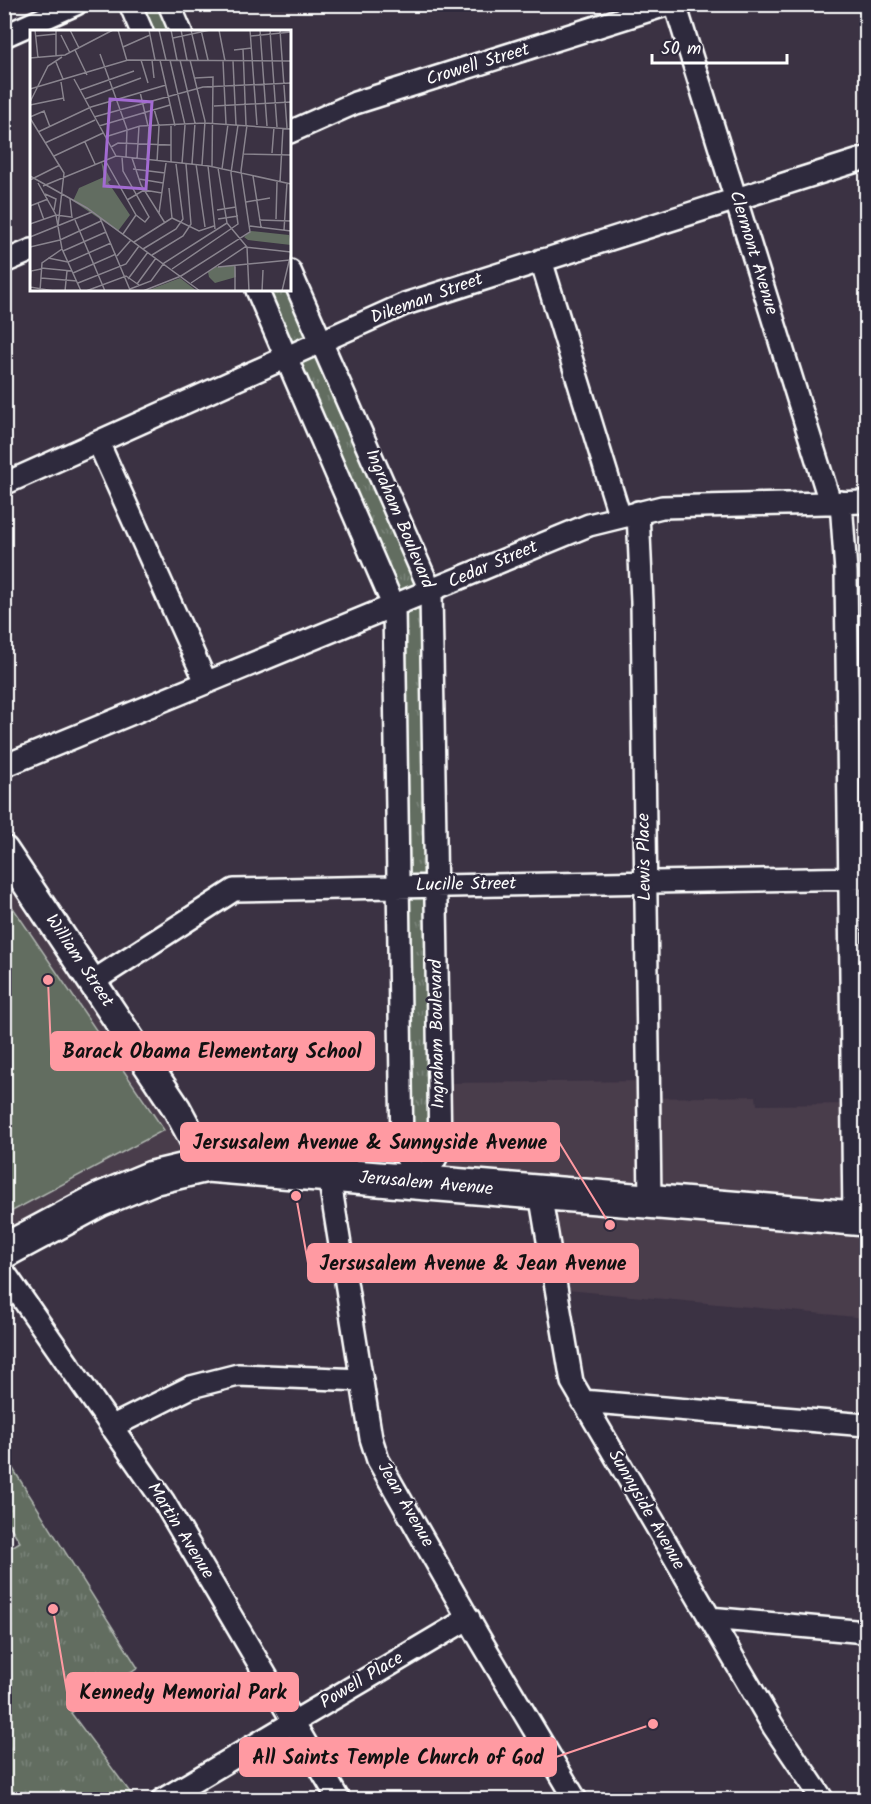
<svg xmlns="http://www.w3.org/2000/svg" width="871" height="1804" viewBox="0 0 871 1804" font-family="Kalam,sans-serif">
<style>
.built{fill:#493c4b}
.grass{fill:#626d61;stroke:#b0b6b0;stroke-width:1.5}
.park{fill:url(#park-tufts);stroke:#b0b6b0;stroke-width:1.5}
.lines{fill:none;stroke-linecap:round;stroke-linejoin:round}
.minor-casing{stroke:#fff;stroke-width:26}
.tertiary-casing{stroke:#fff;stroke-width:32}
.primary-casing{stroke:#fff;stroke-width:38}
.minor{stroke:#2f2a3d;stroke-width:21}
.tertiary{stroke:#2f2a3d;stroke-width:27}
.primary{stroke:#2f2a3d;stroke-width:33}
.labels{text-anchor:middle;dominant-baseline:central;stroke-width:5;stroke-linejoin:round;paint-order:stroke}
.street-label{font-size:18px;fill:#fff;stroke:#2f2a3d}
.inset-road{fill:none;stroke:#89848e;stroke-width:1.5}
.view{fill:#a36bd2;fill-opacity:0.15;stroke:#a36bd2;stroke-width:3}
.inset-edge{fill:none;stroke:#fff;stroke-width:3}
.leader{fill:none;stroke:#ff9aa2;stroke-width:2}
.callout-dot{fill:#ff9aa2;stroke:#2f2a3d;stroke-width:2}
.callout{fill:#ff9aa2;stroke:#ff9aa2;stroke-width:2}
.callout-label{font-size:20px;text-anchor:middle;font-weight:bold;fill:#111}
</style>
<defs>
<pattern id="park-tufts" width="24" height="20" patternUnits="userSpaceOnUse" patternTransform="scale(1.5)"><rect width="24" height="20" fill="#626d61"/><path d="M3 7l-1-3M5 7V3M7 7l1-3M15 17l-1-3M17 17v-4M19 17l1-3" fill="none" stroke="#7a8379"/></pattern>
</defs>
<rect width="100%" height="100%" fill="#3b3243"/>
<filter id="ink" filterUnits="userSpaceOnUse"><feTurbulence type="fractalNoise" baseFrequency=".0167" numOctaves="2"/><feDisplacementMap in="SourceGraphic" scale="12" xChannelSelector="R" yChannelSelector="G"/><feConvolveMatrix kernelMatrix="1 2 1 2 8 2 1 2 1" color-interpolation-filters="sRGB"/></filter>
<g filter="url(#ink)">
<!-- built -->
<path class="built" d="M4 850 207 1165 4 1251Z
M649 1081V1098L756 1096 757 1105 853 1104 854 1218 866 1219V1318L556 1289 540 1193 422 1183 439 1083Z"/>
<!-- grass -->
<path class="grass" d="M5 896 164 1130 5 1215H4Z"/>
<!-- park -->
<path class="park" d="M130 5H169L181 31H142Z
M257 290H290L431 592 440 1150 422 1183 402 1150 394 607Z
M5 1456 138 1668 71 1713 135 1799H5V1551L20 1542 5 1518Z"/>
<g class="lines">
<defs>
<path id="minor" d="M130 4 142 32
M169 4 181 32
M675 4 830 502
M4 36 76 4
M290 132 355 103 669 4
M541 260 620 517
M4 262 32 250
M290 271 431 592 440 1150 422 1183
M257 290 394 607 402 1150 422 1183
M98 442 206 682
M4 484 405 304 866 158
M841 502 846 572 854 1218
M638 512 642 602 650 1202
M4 766 589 525 662 507 866 502
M92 982 234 890 866 878
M329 1176 371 1438 378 1460 480 1639 576 1800
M540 1193 572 1382 773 1726 823 1800
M4 1272 164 1502 339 1800
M582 1401 866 1425
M111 1427 191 1387 238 1375 362 1380
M709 1618 866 1632
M162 1800 469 1618"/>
<path id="tertiary" d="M4 850 177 1109 207 1165"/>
<path id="primary" d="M4 1251 99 1200 152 1178 207 1165 866 1219"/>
</defs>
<!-- minor casing -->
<use href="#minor" class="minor-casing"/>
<!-- tertiary casing -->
<use href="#tertiary" class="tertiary-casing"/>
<!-- primary casing -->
<use href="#primary" class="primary-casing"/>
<!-- minor -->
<use href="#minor" class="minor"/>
<!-- tertiary -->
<use href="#tertiary" class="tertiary"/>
<!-- primary -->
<use href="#primary" class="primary"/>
</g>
</g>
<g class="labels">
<!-- street labels -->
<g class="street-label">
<text transform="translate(478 65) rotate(-17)">Crowell Street</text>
<text transform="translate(753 253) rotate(73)">Clermont Avenue</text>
<text transform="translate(427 299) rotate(-20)">Dikeman Street</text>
<text transform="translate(399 519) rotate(67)">Ingraham Boulevard</text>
<text transform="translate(493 565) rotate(-23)">Cedar Street</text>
<text transform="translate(645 857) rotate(-91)">Lewis Place</text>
<text transform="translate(466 885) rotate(-1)">Lucille Street</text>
<text transform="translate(79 961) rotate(56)">William Street</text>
<text transform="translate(438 1034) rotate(-91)">Ingraham Boulevard</text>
<text transform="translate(426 1184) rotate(5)">Jerusalem Avenue</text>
<text transform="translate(405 1505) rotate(60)">Jean Avenue</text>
<text transform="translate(646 1510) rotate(60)">Sunnyside Avenue</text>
<text transform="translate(180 1531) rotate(58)">Martin Avenue</text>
<text transform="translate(362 1681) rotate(-31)">Powell Place</text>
</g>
</g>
<!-- overview -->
<g transform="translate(30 30)">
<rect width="261" height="261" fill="#3b3243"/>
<path d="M150 248 167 261H116Z" fill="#626d61"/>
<path d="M71 131 81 150 78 152 100 185 88 201 43 171 49 158 74 147ZM221 201 259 205 261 215 218 210 214 207ZM205 235 206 247 185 253 179 247 178 242 185 237Z" fill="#626d61"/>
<path class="inset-road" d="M5 0 8 28M40 0 49 18M88 0 97 31M119 0 125 30M129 0 136 30M141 0 147 30M151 0 157 30M161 0 168 30M171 0 178 30M189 0 195 31M220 0 227 95M230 0 237 96M240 0 247 97M250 0 257 98M31 5 40 23M6 6 26 4M221 6 261 2M143 8 180 0M93 17 120 5M213 19 216 95M45 20 57 45M204 20 222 18M70 24 97 99 96 127M26 26V0M0 28 35 25 83 0M111 30 118 53M122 30 124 48M130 30 145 96M140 30 155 95 152 134M150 30 165 93 162 134M160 30 175 91 172 135M193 31 196 94M203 31 206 95M26 32 33 49M165 48 183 47 182 137M44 49 86 126M31 52 34 71M0 59 98 30 261 31M50 60 104 41M110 62 118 96M55 69 111 48M0 72 18 36 32 27M0 75 34 68M184 76 261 72M124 79 129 96 127 132M0 87 14 81 20 97M64 87 173 57 261 53M0 88 34 143 28 196M69 96 140 75M8 102 61 77 136 55M75 107 110 96 175 93 261 99M55 112 65 134M15 113 65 90M81 117 88 113 141 115M242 123 244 97M214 124 261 125M24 126 73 103M102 128 111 155 135 193M107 129 109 96M75 130 106 185 115 192 119 187 93 141 92 127M117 131 119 96M141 132V96M166 134 175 197M178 136 185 199M188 138 197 193M103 139 135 143M192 139 198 94M0 146 57 178 170 261M223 146 231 197M109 149 133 153M0 150 30 135M250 152 253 98M8 153 26 185 32 219 51 261M13 156 86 126 179 136 261 154M15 164 26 169 24 180M40 169 42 188M97 170 114 160 132 163M216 172 240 168M8 173 14 190M0 176 18 169M187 180 206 177M129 183 136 133M70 188 100 260M142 188 169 201 184 196M188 189 208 186M246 189 247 152M45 190 75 261M229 190 261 191M197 193 217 217 219 261M0 194 26 185 41 187M220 196 261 201M254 200 257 153M93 204 106 185M0 207 62 182M30 210 71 191M104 212 142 188 139 158M0 217 30 210M113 219 146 199 153 189 146 134M33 221 76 202M122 225 153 206 161 194 156 134M87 226 101 210M18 228 38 232M38 232 81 213M205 235V261M188 237 260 230M11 238 42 241M142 239 208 194 201 143 208 95M43 243 86 224M11 248 47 251M98 249 118 222M48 253 96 234 109 216M161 253 215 217 261 222M107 254 126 228M0 257 1 241 11 239M0 257 24 261M100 259 121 251 134 233 197 193M10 261 12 233 32 219M35 261 37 241M56 261 96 246 109 255M113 261 151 246 220 202 211 141 217 95M232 261 233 240M252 261 261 223"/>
<path class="view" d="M80 69 122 72 116 159 74 156Z"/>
<rect width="261" height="261" class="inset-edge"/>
</g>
<!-- callouts -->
<path class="leader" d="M48 980L51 1051M610 1225L559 1142M296 1196L308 1263M53 1609L67 1692M653 1724L556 1757"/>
<g class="callout-dot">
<circle cx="48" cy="980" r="6"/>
<circle cx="610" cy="1225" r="6"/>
<circle cx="296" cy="1196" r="6"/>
<circle cx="53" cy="1609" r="6"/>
<circle cx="653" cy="1724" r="6"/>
</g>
<g class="callout">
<rect x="51" y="1032" width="323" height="38" rx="6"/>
<rect x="181" y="1123" width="378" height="38" rx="6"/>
<rect x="308" y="1244" width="330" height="38" rx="6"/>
<rect x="67" y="1673" width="231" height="38" rx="6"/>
<rect x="240" y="1738" width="316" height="38" rx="6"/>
</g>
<g class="callout-label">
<text x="212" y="1058">Barack Obama Elementary School</text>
<text x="370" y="1149">Jersusalem Avenue &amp; Sunnyside Avenue</text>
<text x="473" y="1270">Jersusalem Avenue &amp; Jean Avenue</text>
<text x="183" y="1699">Kennedy Memorial Park</text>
<text x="398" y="1764">All Saints Temple Church of God</text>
</g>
<!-- margin -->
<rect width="871" height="1804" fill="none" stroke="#2f2a3d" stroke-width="24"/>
<rect x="12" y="12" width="847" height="1780" fill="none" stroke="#fff" stroke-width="2" filter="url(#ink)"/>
<!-- scale -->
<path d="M652 54v9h135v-9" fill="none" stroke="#ffffff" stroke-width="3"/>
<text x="661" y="54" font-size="18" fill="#ffffff" stroke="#2f2a3d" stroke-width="4.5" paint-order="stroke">50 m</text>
</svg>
